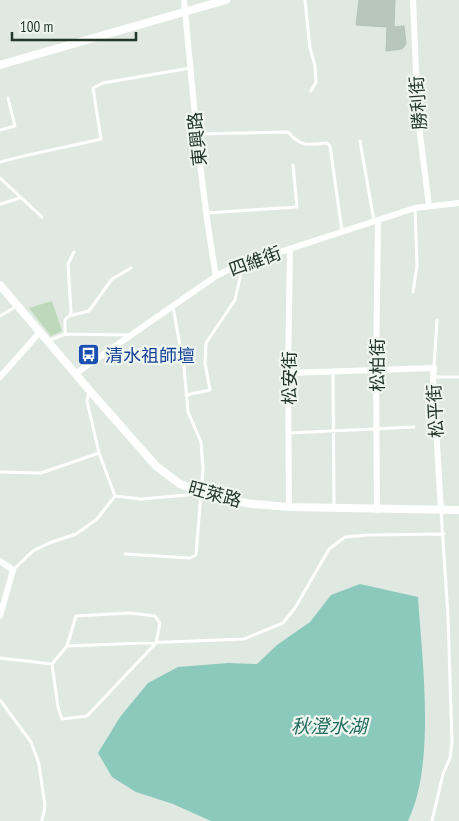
<svg xmlns="http://www.w3.org/2000/svg" width="459" height="821" viewBox="0 0 459 821" font-family="'PT Sans Narrow','Noto Sans TC',sans-serif">
<style>
.green{fill:#bdd8ba}
.water{fill:#8cc9bd}
.building{fill:#b8c6bc;stroke:#b3c2b6}
.lines{fill:none;stroke-linecap:round;stroke-linejoin:round}
.service{stroke:#fff;stroke-width:3}
.minor{stroke:#fff;stroke-width:6}
.tertiary{stroke:#fff;stroke-width:8}
.labels{text-anchor:middle;dominant-baseline:central;stroke-width:4.5;stroke-linejoin:round;paint-order:stroke}
.street-label{font-size:18px;fill:#22372a;stroke:#eff6f0}
.transit-label{font-size:18px;fill:#164399;stroke:#eff6f0;text-anchor:start}
.water-label{font-size:19px;font-style:italic;fill:#226d5f;stroke:#eff6f0}
</style>
<rect width="100%" height="100%" fill="#dfe9e1"/>
<!-- green -->
<path class="green" d="M52 301 62 331 51 336 29 308Z"/>
<!-- water -->
<path class="water" d="M360 584 418 597C422 661 436 763 408 821H211L173 804 136 792 112 777 98 753 120 717 148 683 178 667 228 663 257 664 277 645 310 622 331 595Z"/>
<!-- building -->
<path class="building" d="M359 0H395L394 27 404 26 406 44 402 49 386 51 387 27 356 25Z"/>
<g class="lines">
<!-- service -->
<path class="service" d="M305 0 310 48 315 66 316 82 311 91
M0 130 15 126 8 98
M196 134 288 132C300 147 309 145 327 143L330 146 342 231
M360 141 374 221
M0 162C33 153 67 147 101 139L93 88 103 83 190 68
M0 178 42 217
M0 204 20 198
M207 213 297 207 293 165
M413 292 417 266 415 208
M70 315 71 312 68 264 74 252
M0 316 17 306
M65 334 129 335
M48 341 65 334V320L69 316 89 311 112 279 131 268
M434 367 437 320
M333 372 334 508
M433 377H459
M89 391 87 401 99 453 115 496
M186 395 210 390 205 363 206 343 235 300 243 264
M289 433 414 427
M0 472 41 473 99 453
M125 554 190 558 196 555 203 469 201 442 188 412 184 367 173 307
M13 570 33 551 49 543 76 534 97 519 115 496 141 499 198 494
M129 613 155 616 160 623 156 643 87 716 62 719 58 707 52 664 67 646 76 616Z
M67 646 244 639 283 623 295 608 329 549 345 537 368 535 444 534
M0 658 52 664
M0 700 31 742 39 764 45 806 42 821
M432 821 443 774 450 758 452 742 448 616 441 511"/>
<!-- minor -->
<path class="minor" d="M184 0C193 93 200 185 216 276
M413 0 418 118 429 206
M288 373 434 368 433 377 441 511
M75 374 216 276 234 267 415 208 459 203
M0 377 40 332
M289 507 288 373 290 249
M377 510 376 371 378 220
M0 561 13 570 0 616"/>
<!-- tertiary -->
<path class="tertiary" d="M0 65 226 0
M0 285 90 391 156 466 180 484 215 498 253 504 289 507 459 510"/>
</g>
<!-- icons -->
<defs>
<symbol id="bus-square" viewBox="-11 -11 22 22"><rect x="-9" y="-9" width="18" height="18" rx="4" fill="#1a4fb4" stroke="#eff6f0"/><path d="M-5-6H5V4H4V6H2V4H-2V6H-4V4H-5ZM-3.5-4V0h7V-4ZM-3.5 1.2v1.5H-2V1.2ZM2 1.2v1.5H3.5V1.2Z" fill="#fff"/></symbol>
</defs>
<g fill-rule="evenodd">
<use href="#bus-square" x="76" y="342" width="25" height="25"/>
</g>
<g class="labels">
<!-- street labels -->
<g class="street-label">
<text transform="translate(418 103) rotate(-94)">勝利街</text>
<text transform="translate(197 139) rotate(-96)">東興路</text>
<text transform="translate(255 261) rotate(-20)">四維街</text>
<text transform="translate(377 365) rotate(-90)">松柏街</text>
<text transform="translate(289 378) rotate(-90)">松安街</text>
<text transform="translate(435 411) rotate(-93)">松平街</text>
<text transform="translate(215 494) rotate(15)">旺萊路</text>
</g>
<!-- transit labels -->
<g class="transit-label">
<text x="105" y="355">清水祖師壇</text>
</g>
<!-- water labels -->
<g class="water-label">
<text x="329" y="726">秋澄水湖</text>
</g>
</g>
<!-- scale -->
<path d="M12 32v8h124v-8" fill="none" stroke="#22372a" stroke-width="2.5"/>
<text x="20" y="32" font-size="15" fill="#22372a" stroke="#eff6f0" stroke-width="4" paint-order="stroke">100 m</text>
</svg>
